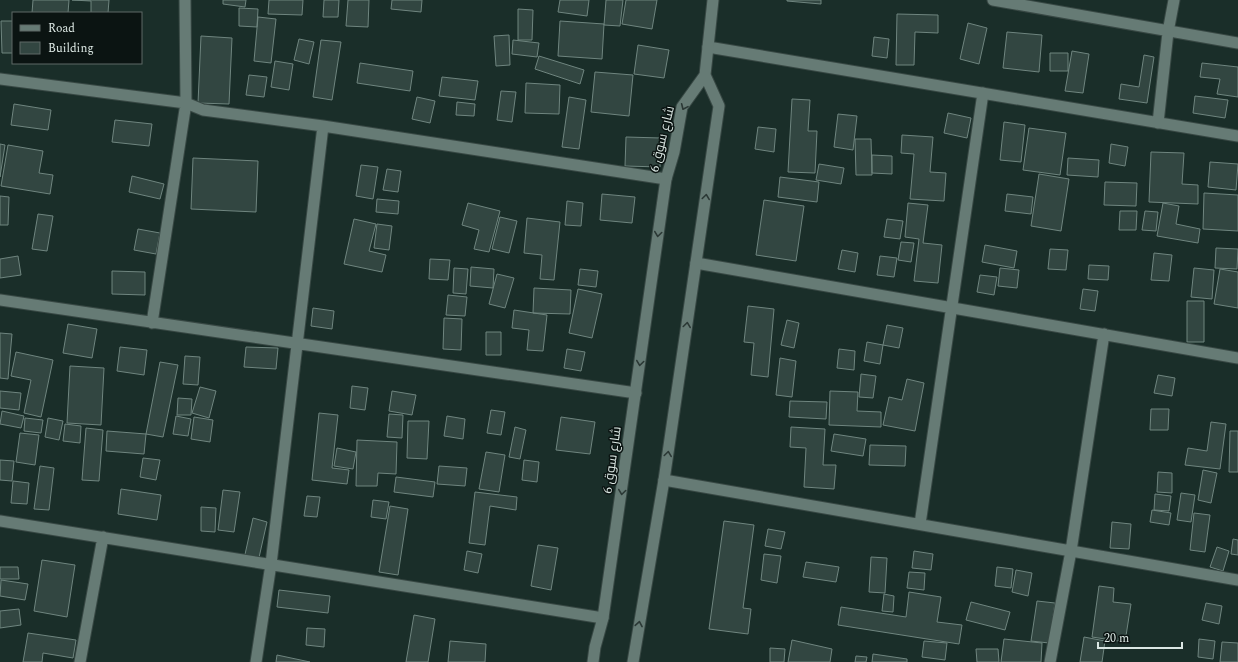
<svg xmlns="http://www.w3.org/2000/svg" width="1238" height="662" viewBox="0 0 1238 662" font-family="Spectral,Cairo,serif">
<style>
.building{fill:#324641;stroke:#6f857f}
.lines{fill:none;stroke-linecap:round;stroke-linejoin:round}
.minor-casing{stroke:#384844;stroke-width:13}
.tertiary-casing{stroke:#384844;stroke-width:13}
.minor{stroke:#667b75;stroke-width:11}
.tertiary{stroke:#667b75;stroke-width:11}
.oneway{stroke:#2b3835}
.labels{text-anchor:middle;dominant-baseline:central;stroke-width:3;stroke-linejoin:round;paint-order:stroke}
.street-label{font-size:13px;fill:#dbe7e3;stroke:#0b1412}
</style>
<rect width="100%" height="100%" fill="#1a2e29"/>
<!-- building -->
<path class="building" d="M33 0H69L68 13H32Z
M72 0H109L108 13H91V1Z
M223 0H246L245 7 223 4Z
M269 0H303L302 15 268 14Z
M324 0H339L338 17H323Z
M348 0H369L368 27 346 26Z
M392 0H422L421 12 391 9Z
M560 0H589L587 16 558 12Z
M606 0H623L620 26 604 25Z
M626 0H657L652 29 622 24Z
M787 0H821V4L787 1Z
M239 8 258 9 257 27 239 26Z
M518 9 533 10 532 40H518Z
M897 14 938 15V33L915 32 914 65H896Z
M258 17 276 19 271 63 254 61Z
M1 21H13V53H2Z
M560 21 604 24 602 59 558 56Z
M968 23 987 28 979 64 960 59Z
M1007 32 1042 35 1039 72 1003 68Z
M509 35 510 65 496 66 494 36Z
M201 36 232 38 229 104 198 103Z
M874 37 889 39 887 58 872 56Z
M299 39 314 42 309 64 294 60Z
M321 40 341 42 332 100 313 97Z
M513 40 539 43 537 57 512 54Z
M638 45 669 50 664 78 634 74Z
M1072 51 1089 54 1083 93 1065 91Z
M1050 53H1068V71H1050Z
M1144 55 1154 57 1147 103 1119 99 1121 84 1139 87Z
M539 56 584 70 580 84 535 69Z
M275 61 293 64 289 90 271 87Z
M360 63 413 71 410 91 357 83Z
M1202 63 1238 67V97L1217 94 1220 79 1200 77Z
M595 72 633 75 629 116 591 112Z
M249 75 267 77 264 97 246 95Z
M442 77 478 81 475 100 439 96Z
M526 83 560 85 559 114 525 113Z
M501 91 516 92 512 122 497 120Z
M1195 96 1228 100 1225 118 1193 113Z
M417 97 435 101 430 123 412 119Z
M569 97 586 100 579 149 562 147Z
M792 99 810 100 808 131H817L815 173 788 172Z
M457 102 475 104 474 116 456 115Z
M14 104 51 110 48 130 11 125Z
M948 113 971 118 967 138 944 133Z
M838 114 857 116 853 150 834 147Z
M115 120 152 124 149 146 112 142Z
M1004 122 1025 125 1021 162 1000 160Z
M758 127 776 129 774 152 755 149Z
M1029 128 1066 133 1060 175 1023 170Z
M902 135 933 137 930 172 946 173 944 201 910 199 914 154 901 153Z
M626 137 661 138 660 167 625 166Z
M855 139H871L872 175H856Z
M0 144 5 145 0 177Z
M1111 144 1128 147 1125 166 1109 163Z
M8 145 43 151 39 173 53 175 50 194 1 186Z
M1151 152 1184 153 1182 184 1198 185V204L1149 202Z
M872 155 892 156V174L872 173Z
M193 158 258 161 256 212 191 209Z
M1068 158 1099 160 1098 177 1067 175Z
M1210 162 1238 164 1236 190 1208 187Z
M819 164 844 168 841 184 816 180Z
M361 165 378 167 373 199 356 196Z
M387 169 401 171 398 192 383 190Z
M1039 174 1069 179 1061 231 1031 226Z
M132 176 164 184 160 199 129 192Z
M780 177 819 182 817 202 778 197Z
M1105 182 1137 183 1136 206 1104 205Z
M1204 193 1238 195V231L1203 229Z
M602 194 635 197 632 223 600 220Z
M1007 194 1033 197 1031 214 1005 211Z
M0 196 9 197 8 225H0Z
M377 199 399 201 398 214 376 212Z
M764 200 804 206 796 261 756 255Z
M567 201 583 203 581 226 565 225Z
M468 203 500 211 489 252 474 249 479 230 462 225Z
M908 203 928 205 923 243 942 245 938 283 914 281 919 239 905 237Z
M1163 203 1179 206 1176 224 1200 229 1198 243 1157 236Z
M1120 211H1137L1136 230H1119Z
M1145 211 1158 212 1156 231 1142 230Z
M38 214 53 216 47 251 32 249Z
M500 217 517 221 509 253 492 249Z
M527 218 560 222 554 280 540 279 542 255 524 253Z
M354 219 376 224 369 251 386 255 382 272 344 264Z
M887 219 903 221 900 239 884 237Z
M377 224 392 226 389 250 374 248Z
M138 229 160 233 156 254 134 250Z
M901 242 914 243 911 262 898 260Z
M985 245 1017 251 1014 268 982 262Z
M1216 248 1238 249 1237 269 1215 268Z
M1050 249 1068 250 1066 270 1048 269Z
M842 250 858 253 855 272 838 269Z
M1154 253 1172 255 1169 281 1151 280Z
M18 256 21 275 0 278V259Z
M880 256 897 258 894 277 877 275Z
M430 259 450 260 448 280 429 279Z
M1089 265 1109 266 1108 280 1088 279Z
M471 267 494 269 493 288 470 286Z
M454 268 468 269 466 294 453 293Z
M1000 268 1019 270 1017 288 998 286Z
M1194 268 1214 270 1212 299 1191 297Z
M580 269 598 271 596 287 578 285Z
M1220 269 1238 272V308L1214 304Z
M112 271 145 272V295L112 294Z
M497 274 514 278 505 308 489 304Z
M980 275 997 277 994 295 977 292Z
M534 288 571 290 570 314 533 313Z
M578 289 602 294 592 338 569 333Z
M1083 289 1098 291 1095 311 1080 309Z
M448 295 467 297 465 316 446 315Z
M1187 301H1204V342H1187Z
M748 306 774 309 768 377 751 375 754 343 744 342Z
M313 308 334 311 332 329 311 326Z
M514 310 547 315 543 351 527 350 529 330 512 328Z
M444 318 462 319 461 350 443 349Z
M787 320 799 323 794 348 781 345Z
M68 324 97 329 92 358 63 353Z
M887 325 903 328 899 348 883 345Z
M486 332H501V355H486Z
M0 333 12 334 8 379 0 378Z
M867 342 883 345 880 364 864 361Z
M120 347 147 350 144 375 117 371Z
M246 347 278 348 276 369 244 367Z
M567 349 585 352 581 371 564 368Z
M839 349 855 351 854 370 837 368Z
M16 352 53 360 41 417 24 413 31 380 11 376Z
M185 356 200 357 198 385 183 384Z
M780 358 796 361 792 397 776 395Z
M160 362 178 365 163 437 146 434Z
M70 366 104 368 101 425 67 423Z
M861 374 876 376 873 398 859 397Z
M1158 375 1175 378 1172 396 1154 393Z
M907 379 924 383 915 431 883 425 889 397 902 400Z
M352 386 368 388 365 410 350 408Z
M200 387 216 391 209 418 192 413Z
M0 391 21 393 19 410 0 408Z
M392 391 416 395 412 415 389 411Z
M830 391 858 392 857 411 881 412V427L829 425Z
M178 398 192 399 191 415H177Z
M790 401 827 402 826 419 789 417Z
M1151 409H1169L1168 430H1150Z
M491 410 505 412 501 435 487 433Z
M2 411 24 416 21 428 0 424Z
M319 413 338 415 332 468 349 470 347 484 312 480Z
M389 414 403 415 402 438 387 437Z
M176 416 191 419 188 436 173 434Z
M447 416 465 419 463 439 444 436Z
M194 417 213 420 210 442 191 439Z
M561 417 595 422 590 454 556 450Z
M25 418 43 420 41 433 24 431Z
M48 418 63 421 59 440 45 437Z
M408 421H429L427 459 407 458Z
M1211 422 1226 424 1220 469 1185 465 1188 448 1207 451Z
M65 424 81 426 80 443 63 441Z
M515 427 526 430 520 459 509 457Z
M791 427 825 429 823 465H836L834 489 804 487 806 448 790 447Z
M86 428 103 430 99 481 82 480Z
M107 431 146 434 144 454 106 451Z
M1230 431H1238V472H1229Z
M20 433 39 435 35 465 16 462Z
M834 434 866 439 863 456 831 451Z
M357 440 397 442 396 474 378 473 377 486H356Z
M870 445 906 446 905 466 869 465Z
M337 448 356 452 353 469 334 466Z
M486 452 505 455 499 492 479 489Z
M143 458 160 460 156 480 140 477Z
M0 460 14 461 12 481 0 480Z
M524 460 539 462 537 482 522 480Z
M40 466 54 468 49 510 34 509Z
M439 466 467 468 465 486 437 484Z
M1203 470 1217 473 1211 503 1198 500Z
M1158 472 1172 473V493L1157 492Z
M396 477 435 482 433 497 394 492Z
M13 481 29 483 27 504 11 503Z
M121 489 161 495 157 520 118 514Z
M223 490 240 492 234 532 218 530Z
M475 492 517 497 516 510 490 506 485 545 469 543Z
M1181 493 1195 495 1191 522 1177 520Z
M1155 494 1171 496 1169 511 1154 510Z
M307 496 320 497 317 517 304 516Z
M373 500 389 502 386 519 371 517Z
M390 506 408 509 398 575 379 572Z
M201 507 216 508 215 532 201 531Z
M1152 510 1171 513 1169 525 1150 522Z
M1194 513 1210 515 1205 552 1190 550Z
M253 518 267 522 258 562 244 559Z
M724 521 754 525 743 608 751 609 748 634 709 629Z
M1112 522 1131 524 1129 549 1110 548Z
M768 529 785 532 781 549 765 546Z
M1233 539 1238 540V555L1231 554Z
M538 545 558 548 551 590 531 586Z
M1217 547 1229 551 1223 571 1210 567Z
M467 551 482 554 478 573 464 570Z
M914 551 933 554 931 570 912 568Z
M764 554 781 556 777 583 761 580Z
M871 557 887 558 885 593 869 592Z
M42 560 75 565 67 617 34 611Z
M806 562 839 567 836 582 803 577Z
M0 567H18L19 579H0Z
M997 567 1013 569 1011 588 995 586Z
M1016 570 1032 573 1028 596 1012 592Z
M909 572 925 573 924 590 907 588Z
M1 580 28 584 25 600 0 596Z
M1099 586 1114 588 1113 602 1131 604 1125 642 1092 637Z
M279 590 330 596 328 613 277 607Z
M909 592 941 597 937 622 962 625 959 644 838 625 841 607 906 617Z
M884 594 894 596 893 612 882 611Z
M1037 601 1055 603 1049 643 1031 641Z
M971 602 1010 612 1005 630 966 620Z
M1206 603 1222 606 1219 624 1202 620Z
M19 609 21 625 0 628V611Z
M414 615 435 619 428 662H406Z
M307 628 325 629 324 647 306 645Z
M28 633 76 640 73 658 43 653 42 662H23Z
M1084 637 1105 641 1102 662H1080Z
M1004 639 1042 643 1041 662H1001Z
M1199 639 1215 641 1213 659 1198 657Z
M792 640 832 649 830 662H788Z
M450 641 486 644 485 662H448Z
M924 641 947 643 945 660 922 657Z
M1222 642 1238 643V662H1220Z
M770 648 785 649 784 662H770Z
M976 649H998L999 662H977Z
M873 654 907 659V662H872Z
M277 655 310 662H276Z
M856 656 867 657 866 662H855Z"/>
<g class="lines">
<defs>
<path id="minor" d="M993 0 1238 43
M708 47 1238 136
M0 79 186 103 203 110 323 126 666 179
M1158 123 1168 32 1174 0
M696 263 1238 358
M0 300 636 393
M152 323 186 103 185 0
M664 480 1238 580
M0 521 603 618
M920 524 983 93
M80 662 103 537
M256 662 271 564 323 126
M1050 662 1071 551 1104 334"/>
<path id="tertiary" d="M593 662 595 647 603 618 666 179 674 152 682 107 705 75
M633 662 664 480 719 106 705 75 713 0"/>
</defs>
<!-- minor casing -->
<use href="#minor" class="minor-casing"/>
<!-- tertiary casing -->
<use href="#tertiary" class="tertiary-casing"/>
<!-- minor -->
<use href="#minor" class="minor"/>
<!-- tertiary -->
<use href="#tertiary" class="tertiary"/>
</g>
<!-- one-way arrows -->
<defs><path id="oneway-chevron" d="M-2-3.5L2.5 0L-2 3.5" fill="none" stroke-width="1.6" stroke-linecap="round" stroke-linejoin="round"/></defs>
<g class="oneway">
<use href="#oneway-chevron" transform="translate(684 107) rotate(114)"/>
<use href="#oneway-chevron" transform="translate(706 197) rotate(-82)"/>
<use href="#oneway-chevron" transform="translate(658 234) rotate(98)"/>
<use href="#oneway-chevron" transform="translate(687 325) rotate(-82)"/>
<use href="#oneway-chevron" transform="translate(640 363) rotate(98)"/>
<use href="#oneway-chevron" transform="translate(668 454) rotate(-82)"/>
<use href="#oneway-chevron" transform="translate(622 492) rotate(98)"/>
<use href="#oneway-chevron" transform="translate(639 624) rotate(-80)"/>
</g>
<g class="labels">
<!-- street labels -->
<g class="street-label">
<text transform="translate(662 139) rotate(-76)">شارع سوق 6</text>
<text transform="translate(612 460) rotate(-82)">شارع سوق 6</text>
</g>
</g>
<!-- legend -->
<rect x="12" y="12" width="130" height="52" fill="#0b1412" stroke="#5e6866"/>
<rect x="20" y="25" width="20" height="6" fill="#667b75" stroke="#5e6866"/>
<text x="48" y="32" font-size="12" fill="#dbe7e3">Road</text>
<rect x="20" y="42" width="20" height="12" fill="#324641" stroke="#5e6866"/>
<text x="48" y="52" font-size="12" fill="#dbe7e3">Building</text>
<!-- scale -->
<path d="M1098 642v6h84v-6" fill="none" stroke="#dbe7e3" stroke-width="2"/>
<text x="1104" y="642" font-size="12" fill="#dbe7e3" stroke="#0b1412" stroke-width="3" paint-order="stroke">20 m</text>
</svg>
